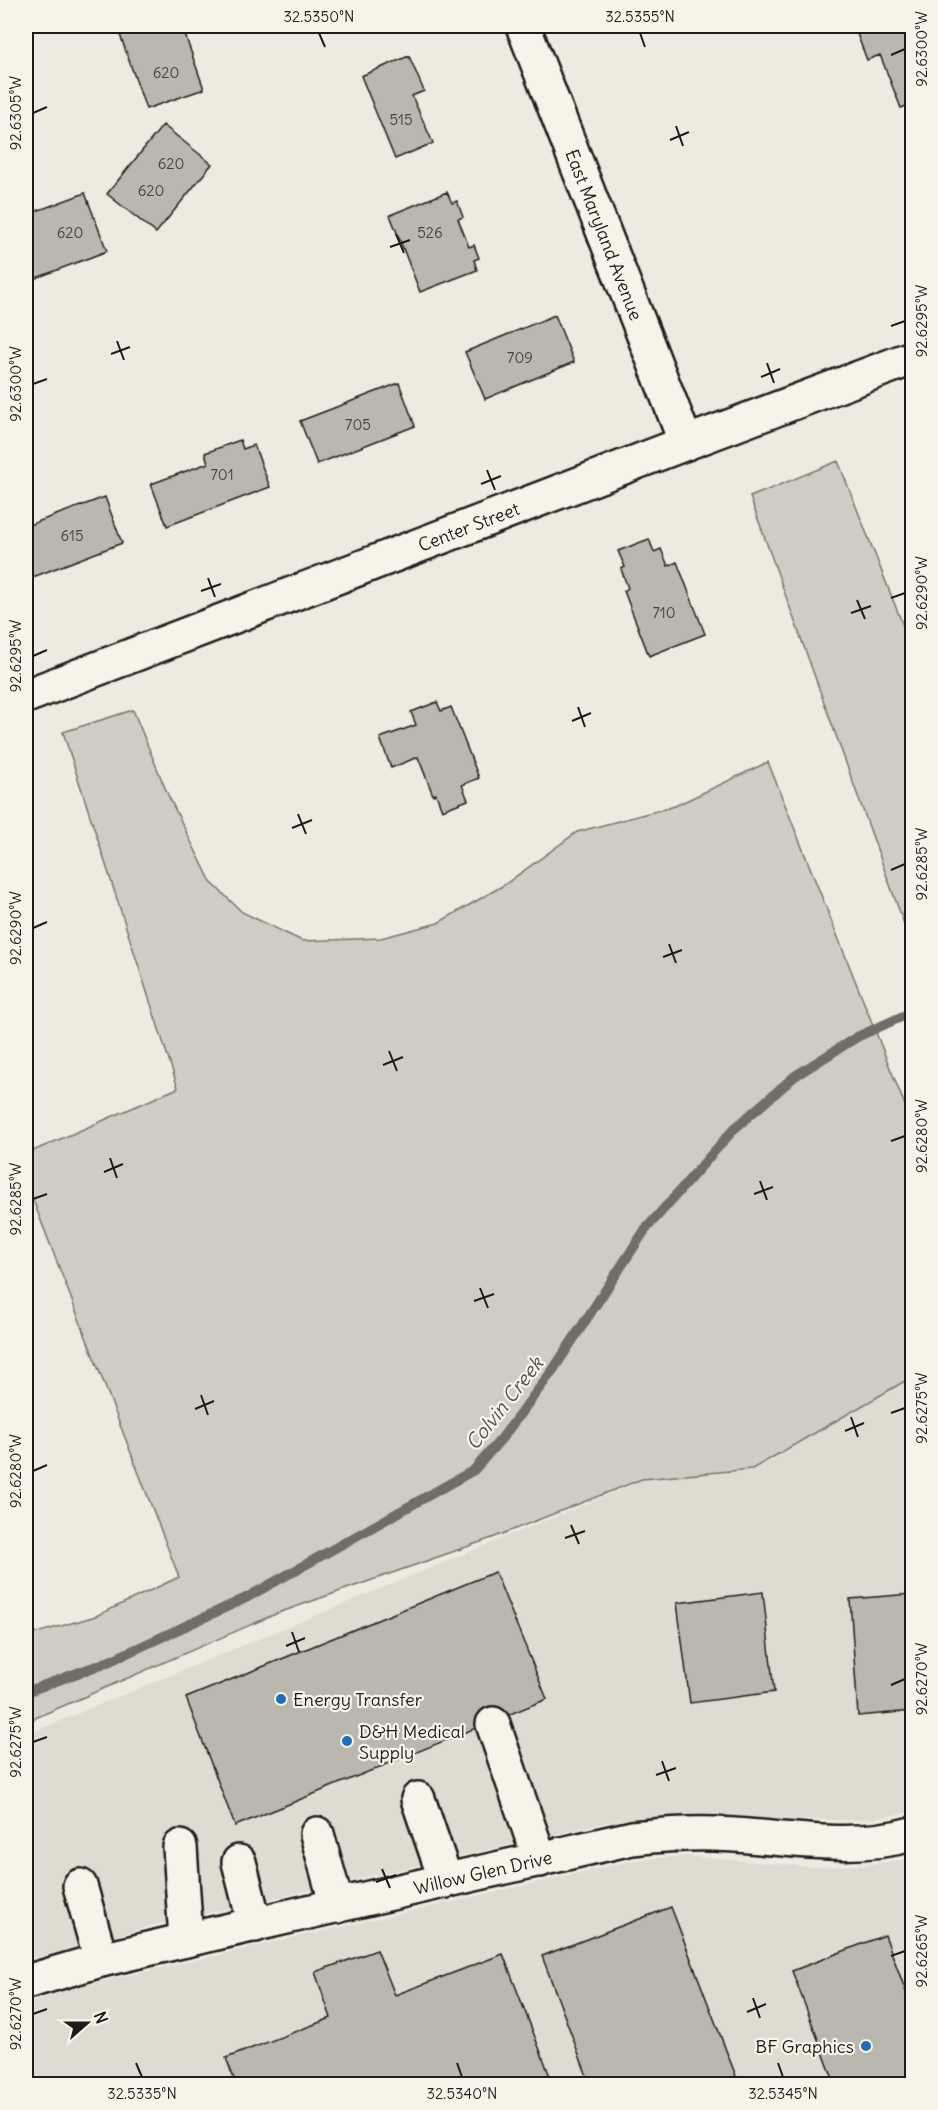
<svg xmlns="http://www.w3.org/2000/svg" width="938" height="2110" viewBox="0 0 938 2110" font-family="Delius,sans-serif">
<style>
.built{fill:#dedbd1}
.green{fill:#cfccc3;stroke:#767470;stroke-width:1.5}
.lines{fill:none;stroke-linecap:round;stroke-linejoin:round}
.stream{stroke:#6f6d69;stroke-width:10}
.building{fill:#bab7af;stroke:#1c1c1c;stroke-width:1.5}
.minor-casing{stroke:#1c1c1c;stroke-width:38}
.minor{stroke:#f7f3e8;stroke-width:33}
.ticks{fill:none;stroke:#1c1c1c;stroke-width:2}
.poi-dot{fill:#1f6fb2;stroke:#f7f3e8;stroke-width:2}
.labels{text-anchor:middle;dominant-baseline:central;stroke-width:4.5;stroke-linejoin:round;paint-order:stroke}
.number-label{font-size:15px;fill:#444341}
.street-label{font-size:18px;fill:#1c1c1c;stroke:#f7f3e8}
.poi-label{font-size:18px;fill:#1c1c1c;stroke:#f7f3e8;text-anchor:start}
.water-label{font-size:20px;font-style:italic;fill:#535250;stroke:#f7f3e8}
.neatline{fill:none;stroke:#1c1c1c;stroke-width:2}
.ticks-label{font-size:15px;text-anchor:middle;fill:#1c1c1c}
</style>
<rect width="100%" height="100%" fill="#eeeae0"/>
<filter id="ink" filterUnits="userSpaceOnUse"><feTurbulence type="fractalNoise" baseFrequency=".0167" numOctaves="2"/><feDisplacementMap in="SourceGraphic" scale="12" xChannelSelector="R" yChannelSelector="G"/><feConvolveMatrix kernelMatrix="1 2 1 2 8 2 1 2 1" color-interpolation-filters="sRGB"/></filter>
<g filter="url(#ink)">
<!-- built -->
<path class="built" d="M912 1369V1812L869 1819 837 1820H792L735 1815 645 1817 618 1820 151 1926 26 1961V1735Z
M685 1856 813 1867 866 1865 912 1858V2084H26V2004L81 1986 636 1860Z"/>
<!-- green -->
<path class="green" d="M838 461 912 648V946L750 497Z
M133 710 168 795 211 882 242 912 302 941 381 938 438 923 504 885 577 832 675 806 768 762 912 1123V1377L752 1469 642 1479 492 1538 278 1613 26 1722V1636L96 1616 179 1577 26 1182V1154L178 1088 63 732Z"/>
<g class="lines">
<!-- stream -->
<path class="stream" d="M26 1692 110 1661 246 1598 474 1470 502 1438 553 1370 645 1230 734 1129 795 1076 857 1037 912 1012"/>
</g>
<!-- building -->
<path class="building" d="M117 26H182L204 89 146 109Z
M854 26H912V104L901 108 880 55 867 60Z
M409 56 424 91 412 96 433 143 395 159 361 76Z
M163 125 212 164 156 233 107 194Z
M447 192 452 203 457 201 463 217 458 219 469 247 474 245 479 258 474 260 477 270 420 292 390 215Z
M85 193 107 251 26 282V215Z
M555 315 574 362 485 399 465 352Z
M399 383 415 426 317 464 300 421Z
M240 440 243 449 254 445 270 487 167 526 151 484 208 463 205 453Z
M105 497 122 543 33 577 26 555V526Z
M649 539 654 552 661 549 668 566 677 562 705 634 649 656 624 591 628 588 621 569 625 567 618 551Z
M437 702 441 711 451 707 479 778 462 785 468 800 442 810 436 794 433 795 418 757 391 768 380 738 416 725 411 712Z
M495 1572 547 1699 235 1826 186 1698Z
M763 1592 774 1692 690 1703 677 1603Z
M912 1594V1711L858 1716 850 1599Z
M671 1907 739 2084H590L542 1956Z
M885 1935 912 2008V2084H835L792 1971Z
M377 1950 395 1995 503 1954 553 2084H236L226 2058 331 2018 315 1972Z"/>
<g class="lines">
<defs>
<g id="minor">
<path id="s1" d="M523 26 686 443"/>
<path id="s2" d="M26 696 686 443 912 358"/>
<path d="M493 1724 540 1860"/>
<path d="M418 1799 446 1881"/>
<path d="M317 1834 337 1906"/>
<path d="M180 1847 186 1940"/>
<path d="M239 1862 255 1925"/>
<path d="M80 1886 101 1960"/>
<path id="s3" d="M26 1982 101 1960 186 1940 632 1838C660 1835 687 1833 715 1834 781 1836 848 1852 912 1834"/>
</g>
</defs>
<!-- minor casing -->
<use href="#minor" class="minor-casing"/>
<!-- minor -->
<use href="#minor" class="minor"/>
</g>
</g>
<!-- ticks -->
<path class="ticks" d="M319 33 325 47M640 33 645 47M891 55 905 49M33 113 47 107M676 126 683 146M670 140 689 132M396 234 404 253M390 247 410 240M891 326 905 321M117 341 124 360M111 354 130 347M767 363 774 383M761 377 780 369M33 384 47 379M487 470 495 490M481 484 501 476M208 578 215 597M201 591 221 584M891 598 905 593M857 600 865 619M851 613 871 606M33 656 47 650M578 707 585 727M572 721 591 713M298 814 306 834M292 828 312 820M891 870 905 864M33 928 47 922M669 944 676 963M663 957 682 950M389 1051 397 1071M383 1065 403 1057M891 1141 905 1136M110 1158 117 1178M104 1172 123 1164M760 1181 767 1200M754 1194 773 1187M33 1199 47 1194M480 1288 488 1308M474 1301 494 1294M201 1395 208 1415M195 1409 214 1401M891 1413 905 1408M851 1417 858 1437M845 1431 864 1423M33 1471 47 1465M571 1525 579 1544M565 1538 585 1531M292 1632 299 1652M286 1646 305 1638M891 1685 905 1679M33 1742 47 1737M662 1761 669 1781M656 1775 676 1768M382 1869 390 1888M376 1882 396 1875M891 1956 905 1951M753 1998 760 2018M747 2012 766 2004M33 2014 47 2009M136 2063 142 2077M457 2063 462 2077M778 2063 783 2077"/>
<!-- markers -->
<g class="poi-dot">
<circle cx="281" cy="1699" r="6"/>
<circle cx="347" cy="1741" r="6"/>
<circle cx="866" cy="2046" r="6"/>
</g>
<g class="labels">
<!-- number labels -->
<g class="number-label">
<text x="166" y="72">620</text>
<text x="401" y="119">515</text>
<text x="171" y="163">620</text>
<text x="151" y="190">620</text>
<text x="70" y="232">620</text>
<text x="430" y="232">526</text>
<text x="520" y="357">709</text>
<text x="358" y="424">705</text>
<text x="222" y="474">701</text>
<text x="72" y="535">615</text>
<text x="664" y="612">710</text>
</g>
<!-- street labels -->
<g class="street-label">
<text stroke="none"><textPath href="#s1" startOffset="224">East Maryland Avenue</textPath></text>
<text stroke="none"><textPath href="#s2" startOffset="474">Center Street</textPath></text>
<text stroke="none"><textPath href="#s3" startOffset="470">Willow Glen Drive</textPath></text>
</g>
<!-- poi labels -->
<g class="poi-label">
<text x="293" y="1699">Energy Transfer</text>
<text x="359" y="1731">D&amp;H Medical<tspan x="359" dy="21">Supply</tspan></text>
<text x="854" y="2046" text-anchor="end">BF Graphics</text>
</g>
<!-- water labels -->
<g class="water-label">
<text transform="translate(504 1403) rotate(-52)">Colvin Creek</text>
</g>
</g>
<!-- margin -->
<rect width="938" height="2110" fill="none" stroke="#f7f3e8" stroke-width="66"/>
<!-- north arrow -->
<g transform="translate(87 2023) rotate(69)" stroke="#f7f3e8" stroke-width="4.5" paint-order="stroke">
<path d="M0-4.5L10 22L0 15L-10 22Z" fill="#1c1c1c"/>
<text y="-9" font-size="16" font-weight="bold" text-anchor="middle" fill="#1c1c1c">N</text>
</g>
<rect x="33" y="33" width="872" height="2044" class="neatline"/>
<g class="ticks-label">
<text x="319" y="22">32.5350°N</text>
<text x="640" y="22">32.5355°N</text>
<text transform="translate(922 49) rotate(-90)" y="5">92.6300°W</text>
<text transform="translate(16 113) rotate(-90)" y="5">92.6305°W</text>
<text transform="translate(922 321) rotate(-90)" y="5">92.6295°W</text>
<text transform="translate(16 384) rotate(-90)" y="5">92.6300°W</text>
<text transform="translate(922 593) rotate(-90)" y="5">92.6290°W</text>
<text transform="translate(16 656) rotate(-90)" y="5">92.6295°W</text>
<text transform="translate(922 864) rotate(-90)" y="5">92.6285°W</text>
<text transform="translate(16 928) rotate(-90)" y="5">92.6290°W</text>
<text transform="translate(922 1136) rotate(-90)" y="5">92.6280°W</text>
<text transform="translate(16 1199) rotate(-90)" y="5">92.6285°W</text>
<text transform="translate(922 1408) rotate(-90)" y="5">92.6275°W</text>
<text transform="translate(16 1471) rotate(-90)" y="5">92.6280°W</text>
<text transform="translate(922 1679) rotate(-90)" y="5">92.6270°W</text>
<text transform="translate(16 1742) rotate(-90)" y="5">92.6275°W</text>
<text transform="translate(922 1951) rotate(-90)" y="5">92.6265°W</text>
<text transform="translate(16 2014) rotate(-90)" y="5">92.6270°W</text>
<text x="142" y="2099">32.5335°N</text>
<text x="462" y="2099">32.5340°N</text>
<text x="783" y="2099">32.5345°N</text>
</g>
</svg>
